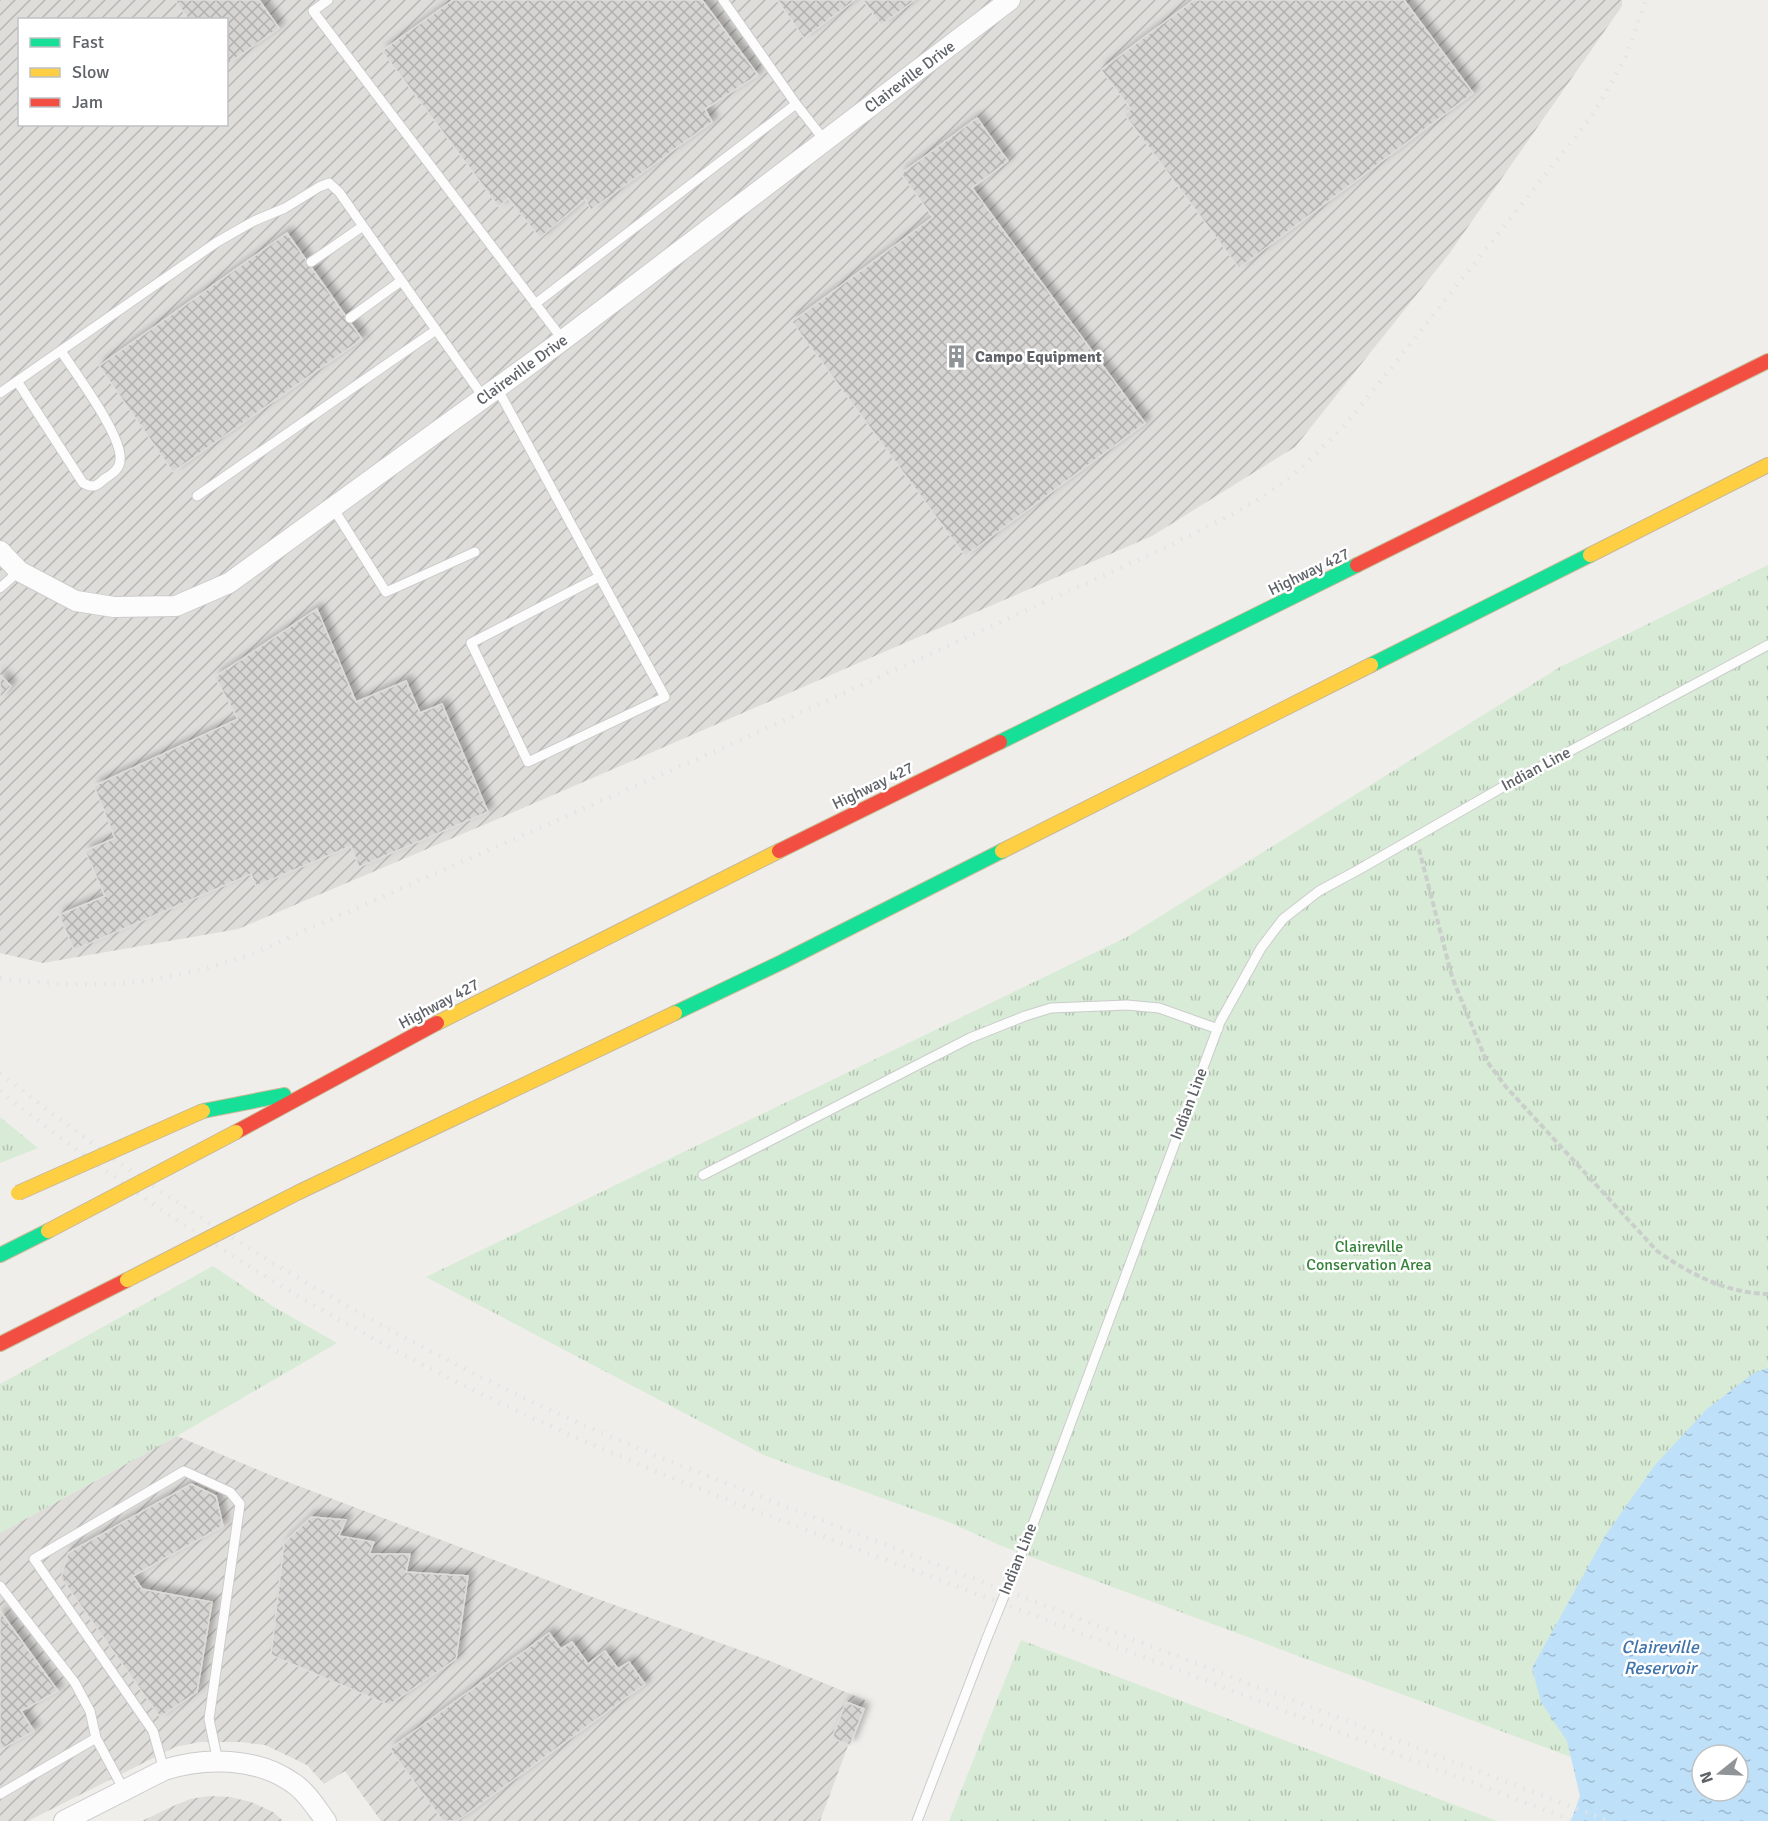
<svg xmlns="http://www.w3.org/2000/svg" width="1768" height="1821" viewBox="0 0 1768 1821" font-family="Signika,sans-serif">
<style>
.industrial{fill:url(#industrial-furrows);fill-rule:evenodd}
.grass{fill:url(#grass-tufts);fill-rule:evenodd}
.water{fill:url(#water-ripples);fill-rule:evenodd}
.building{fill:url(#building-cross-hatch);stroke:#deddd9;stroke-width:1.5;filter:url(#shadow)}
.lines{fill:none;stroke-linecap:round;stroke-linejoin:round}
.lane-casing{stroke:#cbcccc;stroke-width:11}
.street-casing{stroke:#cbcccc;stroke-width:22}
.fast-casing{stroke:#c8b996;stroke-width:16}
.slow-casing{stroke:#c8b996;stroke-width:16}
.jam-casing{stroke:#c8b996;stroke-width:16}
.path{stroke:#cacfcc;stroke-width:4;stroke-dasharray:6 3;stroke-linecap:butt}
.lane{stroke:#fdfcfc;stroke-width:9}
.street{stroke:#fdfcfc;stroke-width:20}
.fast{stroke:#16e098;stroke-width:14}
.slow{stroke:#ffcf43;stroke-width:14}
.jam{stroke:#f24e42;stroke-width:14}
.rail{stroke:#e4e4e4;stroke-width:4.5;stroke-dasharray:1.5 8;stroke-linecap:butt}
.lane-bridge-casing{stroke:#cbcccc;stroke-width:11;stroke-linecap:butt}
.slow-bridge-casing{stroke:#c8b996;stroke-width:16;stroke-linecap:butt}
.lane-bridge{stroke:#fdfcfc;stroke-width:9}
.slow-bridge{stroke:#ffcf43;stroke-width:14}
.labels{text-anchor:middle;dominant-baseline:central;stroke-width:5;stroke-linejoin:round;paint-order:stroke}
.street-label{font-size:16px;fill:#5f6368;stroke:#fff}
.poi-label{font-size:16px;font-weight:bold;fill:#5f6368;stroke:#fff;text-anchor:start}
.park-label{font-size:16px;fill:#348238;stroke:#fff}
.water-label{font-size:18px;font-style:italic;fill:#4174aa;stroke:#fff}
</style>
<defs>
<pattern id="industrial-furrows" width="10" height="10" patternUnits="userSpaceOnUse" patternTransform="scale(1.5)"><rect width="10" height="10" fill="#dfddda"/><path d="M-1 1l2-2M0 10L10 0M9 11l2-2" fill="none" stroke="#b8b7b5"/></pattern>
<pattern id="grass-tufts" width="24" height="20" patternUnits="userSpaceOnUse" patternTransform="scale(1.5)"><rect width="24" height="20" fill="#d8ebd6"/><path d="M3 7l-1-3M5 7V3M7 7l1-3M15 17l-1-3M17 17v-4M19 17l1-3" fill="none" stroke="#b2c2b1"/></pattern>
<pattern id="water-ripples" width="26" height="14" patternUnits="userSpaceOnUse" patternTransform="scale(1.5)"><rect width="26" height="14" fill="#bfe0f9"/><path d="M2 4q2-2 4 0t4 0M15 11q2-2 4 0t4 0" fill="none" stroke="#9eb9cd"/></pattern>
<pattern id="building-cross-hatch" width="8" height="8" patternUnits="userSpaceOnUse" patternTransform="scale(1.5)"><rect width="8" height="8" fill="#d6d5d3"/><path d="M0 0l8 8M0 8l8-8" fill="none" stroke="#b1b0af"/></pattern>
<filter id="shadow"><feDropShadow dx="5.5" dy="-5.5" stdDeviation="3" flood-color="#0004"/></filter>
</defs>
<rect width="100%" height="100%" fill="#efeeea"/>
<!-- industrial -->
<path class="industrial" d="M0 0H1622V6L1449 254 1295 447 1152 536 493 821 238 929 43 963 0 953ZM20 20H226V124H20Z
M177 1436 280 1479 584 1594 770 1661 865 1700 820 1821H381L345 1771 324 1784 307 1765 265 1745 241 1742H200L175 1747 28 1821H0V1533Z
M209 1796 230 1797 251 1802 273 1812 283 1821H142L171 1807 190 1799Z"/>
<!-- grass -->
<path class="grass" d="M1768 565V1821H1698L1571 1757 1002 1546 951 1523 766 1456 426 1277 1127 937 1560 667ZM1702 1755H1738V1791H1702Z
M0 1117 38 1148 0 1163Z
M213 1266 274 1307 337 1343 177 1436 0 1533V1384Z
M1021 1640 1497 1821H949Z"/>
<!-- water -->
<path class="water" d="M1768 1368V1821H1571L1580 1796 1567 1741 1541 1702 1532 1668 1605 1536 1655 1465 1707 1409 1754 1373ZM1702 1755H1738V1791H1702Z"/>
<!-- building -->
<path class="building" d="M175 0H259L279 28 226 65V20H189Z
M453 0H702L758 75 705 109 712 122 591 210 585 199 540 238 508 198 499 207 382 51Z
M777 0H855L804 38Z
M863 0H915L881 25Z
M1194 0H1404L1473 93 1239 268 1124 114 1131 109 1101 70Z
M977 118 1008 161 972 188 1145 423 965 556 792 322 933 217 901 174Z
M287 233 362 339 173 472 99 366Z
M317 609 356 702 406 681 420 713 442 704 488 812 359 867 351 846 256 886 251 874 74 950 59 915 105 896 85 851 115 838 94 786 238 719 215 677Z
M0 675 11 686 0 698Z
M191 1484 216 1496 223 1526 133 1576 142 1589 212 1602 197 1692 160 1717 61 1578 68 1553Z
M311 1517 346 1520 339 1536 374 1542 369 1554H410L406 1572 468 1576 456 1659 389 1705 271 1655 284 1543Z
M0 1611 58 1691 21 1711 34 1731 0 1750Z
M549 1633 561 1649 572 1642 588 1664 605 1651 618 1669 629 1662 645 1684 457 1821H443L390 1749Z
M846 1702 864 1709 850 1745 832 1738Z"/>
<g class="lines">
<defs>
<path id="lane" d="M328 0 313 11 563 340
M723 0 796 104
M311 262 363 226
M535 304 796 104 825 141
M350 318 401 281
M17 381 83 483C92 488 96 487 103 480 110 475 120 470 120 460 123 436 75 373 61 351
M497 388 665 697 528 762 471 643 599 577
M0 393 217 242 254 221 285 208 319 187 329 183 339 192 484 398
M197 496 436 330
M333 508 386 592 475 552
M0 588 19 571
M703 1175 970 1038 1025 1016 1051 1008 1127 1005 1159 1008 1218 1029
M1029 1535 1220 1022 1261 948 1283 919 1319 891 1358 870 1501 788 1768 645
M0 1586 75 1683 90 1711 96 1738 124 1790
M164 1770 153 1731 34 1559 184 1471 230 1492 240 1504 209 1719 218 1762
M0 1794 96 1738
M917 1821 987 1638"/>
<path id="street" d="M0 551 19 571 76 601 114 607 176 606 229 583 563 340 1010 0
M64 1821 164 1770C204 1757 257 1757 293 1783 307 1792 316 1808 326 1821"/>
<path id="fast" d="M1371 665 1590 555
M1000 742 1357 565
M675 1013 782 962 1002 851
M203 1111 284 1095
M0 1255 48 1231"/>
<path id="slow" d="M1590 555 1768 465
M1002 851 1371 665
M437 1023 779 851
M299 1192 675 1013"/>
<path id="jam" d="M1357 565 1768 361
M779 851 1000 742
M236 1132 437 1023
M0 1344 127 1280"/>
</defs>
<!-- lane casing -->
<use href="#lane" class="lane-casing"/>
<!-- street casing -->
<use href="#street" class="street-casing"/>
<!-- fast casing -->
<use href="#fast" class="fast-casing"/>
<!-- slow casing -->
<use href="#slow" class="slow-casing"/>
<!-- jam casing -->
<use href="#jam" class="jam-casing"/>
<!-- path -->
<path class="path" d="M1419 849 1452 977 1486 1060 1506 1087 1657 1251C1690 1274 1726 1293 1768 1294"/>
<!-- lane -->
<use href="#lane" class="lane"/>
<!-- street -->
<use href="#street" class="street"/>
<!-- fast -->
<use href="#fast" class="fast"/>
<!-- slow -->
<use href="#slow" class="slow"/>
<!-- jam -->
<use href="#jam" class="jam"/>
<!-- rail -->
<path class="rail" d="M0 978C92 991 166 985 254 953L738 741 1164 548 1233 514 1264 496 1295 474 1347 423 1592 116 1625 59 1646 0
M0 1073C159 1200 336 1308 520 1396 602 1435 687 1468 771 1501L1609 1821
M0 1091C157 1216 331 1324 513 1409 674 1484 843 1543 1009 1606 1198 1677 1385 1750 1574 1821"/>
<defs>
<path id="lane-bridge" d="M987 1638 1029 1535"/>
<path id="slow-bridge" d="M18 1193 203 1111
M48 1231 236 1132
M127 1280 299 1192"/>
</defs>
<!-- lane-bridge casing -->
<use href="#lane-bridge" class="lane-bridge-casing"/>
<!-- slow-bridge casing -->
<use href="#slow-bridge" class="slow-bridge-casing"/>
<!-- lane-bridge -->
<use href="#lane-bridge" class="lane-bridge"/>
<!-- slow-bridge -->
<use href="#slow-bridge" class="slow-bridge"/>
</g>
<!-- icons -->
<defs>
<symbol id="building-bare" viewBox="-9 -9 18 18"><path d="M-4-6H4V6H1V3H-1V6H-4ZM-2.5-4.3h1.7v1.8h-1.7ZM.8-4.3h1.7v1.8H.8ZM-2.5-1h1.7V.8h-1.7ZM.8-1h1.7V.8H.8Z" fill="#919496" stroke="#fff" stroke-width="2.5" paint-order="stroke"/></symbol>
</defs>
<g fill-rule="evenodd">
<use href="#building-bare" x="940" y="340" width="33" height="33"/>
</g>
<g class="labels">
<!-- street labels -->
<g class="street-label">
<text transform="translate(910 77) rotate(-37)">Claireville Drive</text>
<text transform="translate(522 370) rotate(-36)">Claireville Drive</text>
<text transform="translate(1309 572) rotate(-26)">Highway 427</text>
<text transform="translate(1536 769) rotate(-28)">Indian Line</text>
<text transform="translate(873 786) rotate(-26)">Highway 427</text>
<text transform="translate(439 1004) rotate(-28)">Highway 427</text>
<text transform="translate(1189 1104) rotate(-69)">Indian Line</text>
<text transform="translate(1018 1559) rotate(-68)">Indian Line</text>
</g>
<!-- poi labels -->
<g class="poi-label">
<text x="975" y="357">Campo Equipment</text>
</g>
<!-- park labels -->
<g class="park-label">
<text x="1369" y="1247">Claireville<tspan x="1369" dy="18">Conservation Area</tspan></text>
</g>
<!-- water labels -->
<g class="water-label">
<text x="1660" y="1647">Claireville<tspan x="1660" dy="21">Reservoir</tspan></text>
</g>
</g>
<!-- legend -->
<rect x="18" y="18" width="210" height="108" fill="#ffffff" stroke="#bfc1c3" stroke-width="1.5"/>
<rect x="30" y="38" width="30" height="9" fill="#16e098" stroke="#bfc1c3" stroke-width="1.5"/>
<text x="72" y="48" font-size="18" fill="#5f6368">Fast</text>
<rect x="30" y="68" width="30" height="9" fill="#ffcf43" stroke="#bfc1c3" stroke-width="1.5"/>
<text x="72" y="78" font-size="18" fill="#5f6368">Slow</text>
<rect x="30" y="98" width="30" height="9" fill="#f24e42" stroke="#bfc1c3" stroke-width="1.5"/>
<text x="72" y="108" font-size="18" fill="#5f6368">Jam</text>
<!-- north arrow -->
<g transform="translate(1720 1773) rotate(252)"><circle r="28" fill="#ffffff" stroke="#bfc1c3" stroke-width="1.5"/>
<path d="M0-4.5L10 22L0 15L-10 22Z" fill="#919496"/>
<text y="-9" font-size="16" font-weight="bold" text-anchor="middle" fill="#5f6368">N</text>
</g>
</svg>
